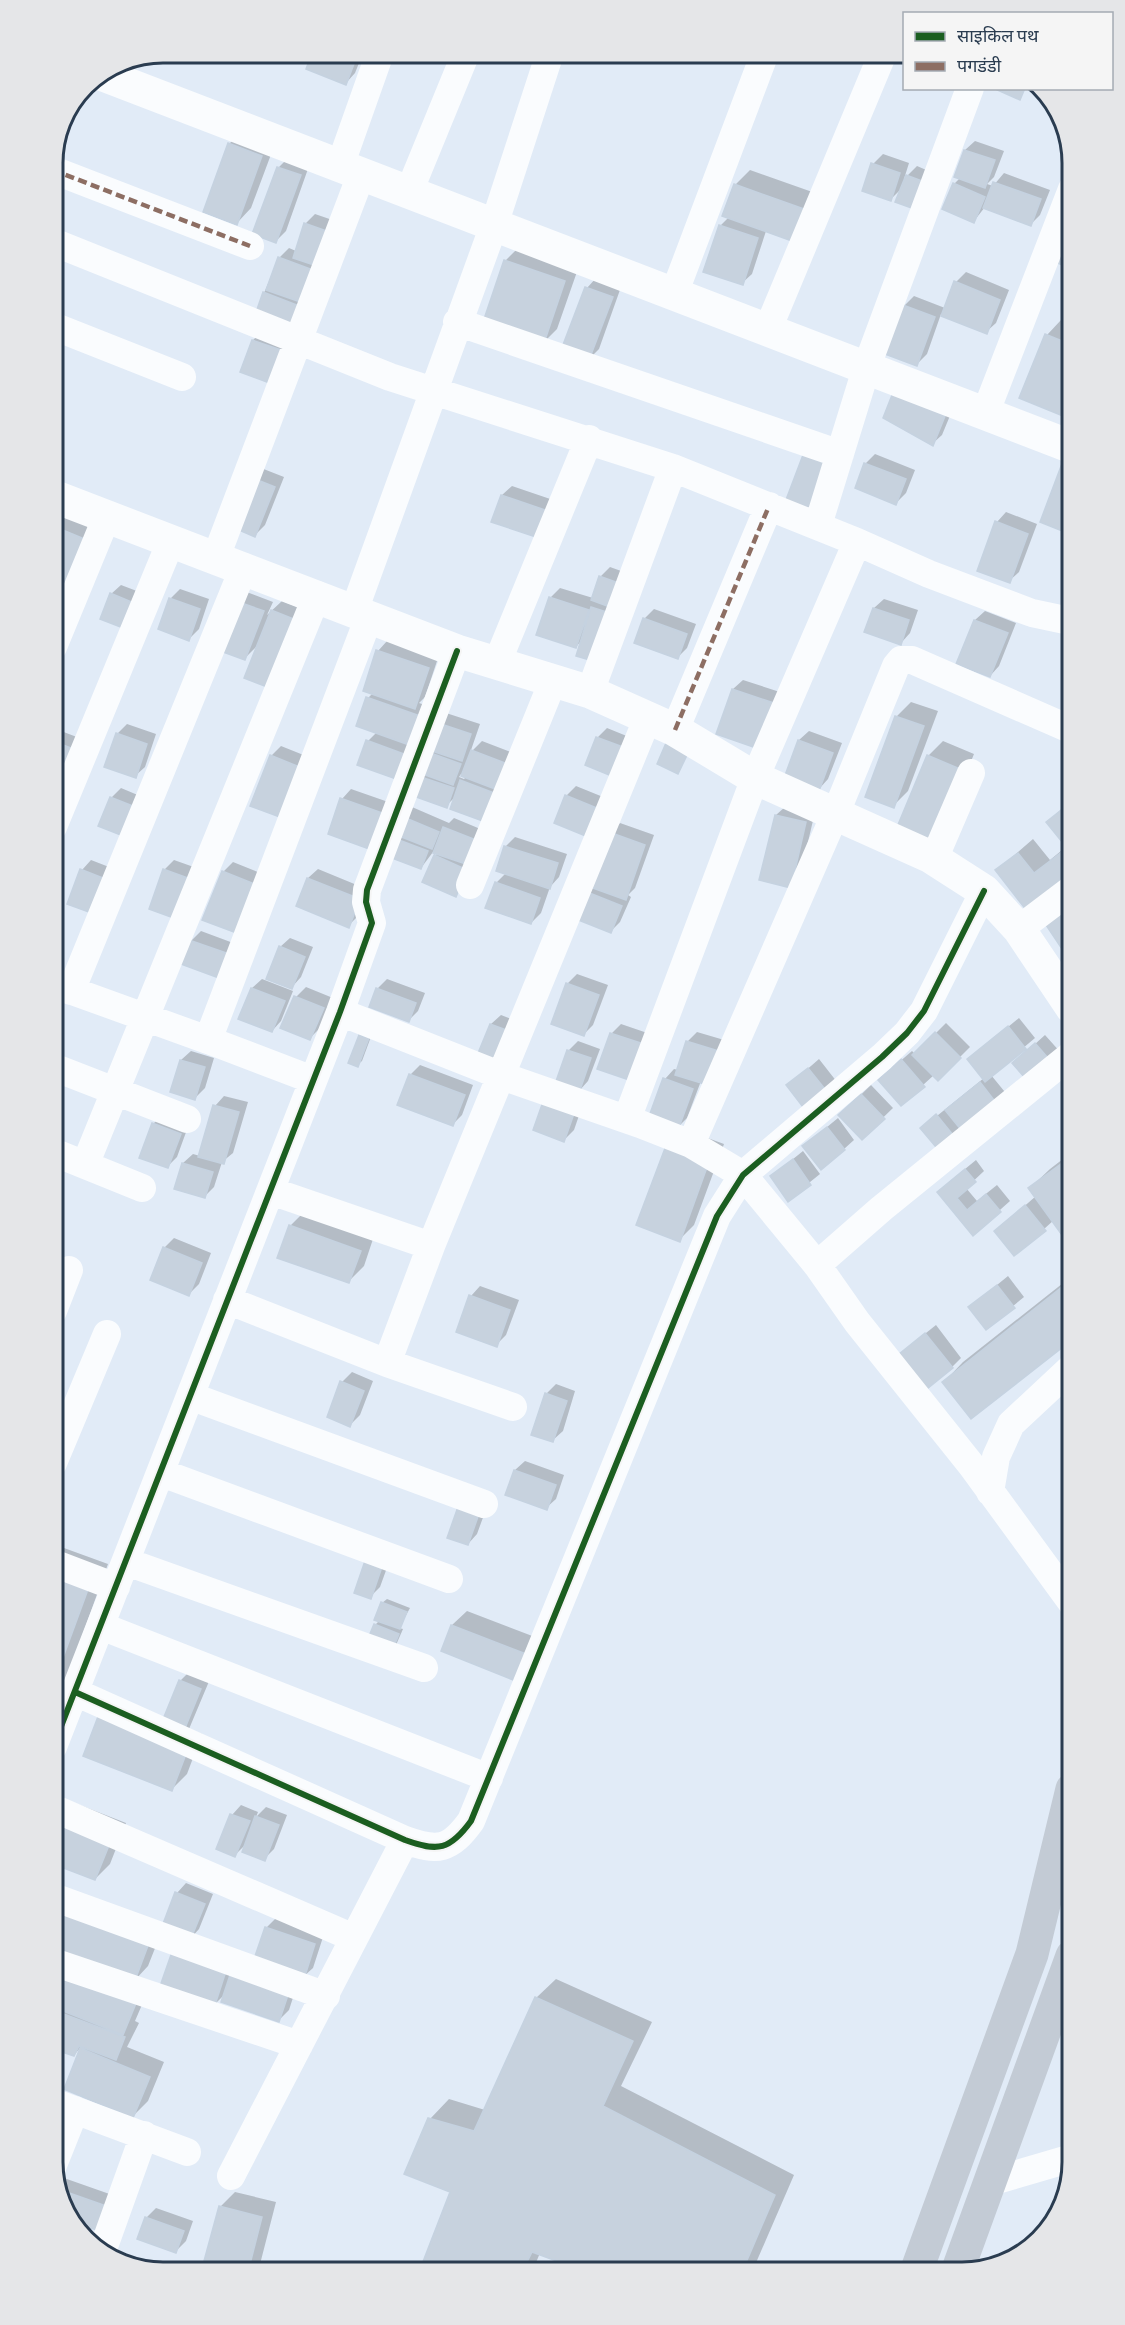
<svg xmlns="http://www.w3.org/2000/svg" width="1125" height="2325" viewBox="0 0 1125 2325" font-family="Commissioner,'Noto Sans Devanagari',sans-serif">
<style>
.shadow{fill:#0003;fill-rule:evenodd}
.building{fill:#c7d2de;stroke:#c5d2e0;stroke-width:1.5}
.lines{fill:none;stroke-linecap:round;stroke-linejoin:round}
.minor{stroke:#fafcfe;stroke-width:28}
.tertiary{stroke:#fafcfe;stroke-width:33}
.primary{stroke:#c3cbd5;stroke-width:33}
.quiet{stroke:#8d6e63;stroke-width:4.5;stroke-dasharray:9 4.5;stroke-linecap:butt}
.cycleway-casing{stroke:#f5f5f5;stroke-width:10}
.cycleway{stroke:#1b5e20;stroke-width:6}
.rim{fill:none;stroke:#2a3c50;stroke-width:3}
</style>
<rect width="100%" height="100%" fill="#e1ebf7"/>
<!-- shadow -->
<path class="shadow" d="M314 53H363L355 73 346 83 308 68Z
M244 129 276 141 251 208 237 223 229 144Z
M975 141 1004 151 994 177 987 184 993 186 1004 173 1050 190 1040 215 1031 224 985 207 974 221 944 208 954 184 960 178 965 150Z
M883 154 909 163 904 179 917 166 938 175 903 187 891 199 873 164Z
M288 158 309 166 286 231 276 241 278 168Z
M750 170 818 194 792 240 766 231 752 274 742 283 720 226 729 217 735 185Z
M315 214 344 224 306 326 264 293 279 258 289 248 296 251 305 224Z
M1072 231V268L1055 261 1065 238Z
M520 246 579 266 557 329 542 344 505 261Z
M966 272 1009 290 996 323 986 332 941 314 927 354 917 364 904 306 914 296 945 308 956 282Z
M596 278 621 287 599 349 589 359 587 288Z
M53 316 72 323 57 363 61 364 53 388Z
M1061 320 1072 324V404L1062 414 1047 335Z
M263 331 296 343 242 371 253 340Z
M954 406 942 435 932 444 885 418Z
M875 454 915 470 906 493 896 503 865 464Z
M1072 454V533L1041 521 1065 462Z
M261 468 284 477 265 525 255 535Z
M512 486 562 503 544 538 502 495Z
M64 510 108 528 71 598 53 591V521Z
M1006 512 1037 524 1019 572 1009 581 997 522Z
M610 567 635 576 576 647 538 635 551 597 560 588 593 598 600 577Z
M121 585 150 596 131 630 111 594Z
M180 589 209 599 199 629 189 639 170 599Z
M244 591 273 602 267 615 282 601 310 612 258 645 245 658 217 648Z
M884 599 918 610 910 633 901 643 874 608Z
M654 609 696 624 687 648 678 657 644 619Z
M985 611 1016 623 999 666 990 676 958 663 975 620Z
M387 641 438 658 425 697 419 703 431 707 412 770 368 741 377 732 368 698 373 693 378 651Z
M743 680 786 694 761 748 733 689Z
M911 702 938 711 908 791 893 806 896 717Z
M446 713 480 724 470 753 482 741 521 756 501 813 456 796 446 806 410 793ZM461 774 467 776 464 779 459 777Z
M127 724 156 734 145 767 135 776 117 734Z
M607 728 639 741 619 777 597 738Z
M61 731 90 742 53 819V740Z
M809 731 842 743 828 779 819 789 786 777 799 740Z
M943 741 974 754 945 825 928 756Z
M281 746 316 760 298 809 271 756Z
M576 786 613 801 603 827 566 796Z
M121 788 152 801 141 828 111 798Z
M351 789 394 804 372 848 342 799Z
M1072 799V874L1028 909 997 870 1033 839 1050 860 1067 846 1048 822Z
M786 806 815 812 800 876 790 886 776 815Z
M412 807 449 823 454 818 490 833 465 886 455 895 435 856 438 853 433 852 421 868 386 855Z
M620 823 654 835 635 888 628 895 631 897 620 922 611 931 578 918 611 833Z
M515 837 567 854 559 877 550 887 541 913 531 923 496 883 506 873 498 870 506 846Z
M91 860 122 872 99 914 82 870Z
M174 860 205 871 151 908 164 870Z
M233 862 270 877 242 934 223 872Z
M318 869 369 890 358 916 348 926 297 905 308 878Z
M201 931 244 947 236 969 191 941Z
M290 938 313 947 301 977 292 987 280 947Z
M577 974 608 985 593 1025 584 1034 567 984Z
M262 979 293 991 281 1021 272 1031 240 1018 252 988Z
M387 979 425 993 418 1011 409 1020 377 989Z
M306 987 333 998 320 1028 310 1038 282 1027 296 997Z
M501 1015 524 1024 511 1057 491 1024Z
M1019 1018 1035 1038 991 1075 1009 1097 956 1139 922 1128 984 1078 969 1059Z
M946 1023 970 1047 938 1079 934 1075 923 1085 890 1070 912 1051 915 1054Z
M621 1024 659 1037 638 1081 611 1034Z
M364 1031 372 1034 362 1061 357 1065 360 1036Z
M697 1032 731 1042 701 1081 687 1118 677 1128 665 1079 674 1069 678 1070 687 1042Z
M1045 1035 1062 1054 1053 1064 1024 1054Z
M578 1041 600 1049 588 1081 579 1091 557 1083 569 1050Z
M191 1051 214 1058 205 1088 195 1098 181 1060Z
M819 1059 837 1082 827 1092 788 1086Z
M420 1065 473 1085 462 1115 452 1125 410 1075Z
M871 1085 893 1108 862 1138 840 1115Z
M224 1096 248 1102 233 1153 222 1162 214 1187 204 1197 183 1163 193 1154 200 1156 215 1106Z
M585 1098 574 1130 564 1140 535 1129Z
M163 1114 189 1124 177 1157 167 1167 153 1124Z
M838 1118 854 1140 844 1149 804 1146Z
M683 1129 724 1144 694 1225 679 1240Z
M803 1151 820 1174 789 1199 772 1176Z
M1072 1152V1246L1054 1220 1044 1229 996 1231 1036 1196 1030 1188 1050 1169Z
M976 1160 984 1171 966 1188 977 1201 997 1185 1010 1201 973 1234 948 1183Z
M305 1211 374 1236 364 1266 349 1281 290 1226Z
M174 1238 211 1253 199 1284 189 1294 164 1248Z
M1008 1276 1024 1297 986 1328 970 1307Z
M1072 1276V1338L971 1417 944 1382 963 1362Z
M480 1286 519 1300 506 1335 496 1345 471 1296Z
M936 1325 961 1358 952 1367 906 1349Z
M352 1372 373 1381 360 1415 350 1425 342 1382Z
M556 1384 575 1391 563 1431 553 1440 546 1394Z
M525 1461 564 1475 556 1499 546 1508 515 1470Z
M470 1495 489 1501 477 1534 468 1544Z
M53 1544 108 1564 61 1694 53 1702Z
M393 1551 380 1587 370 1597 356 1592Z
M387 1599 410 1608 399 1628 403 1629 396 1645 375 1625 380 1620 382 1603Z
M467 1611 548 1642 523 1682 443 1650 452 1625Z
M190 1671 210 1679 189 1729 202 1734 187 1774 172 1789 165 1719 180 1681Z
M62 1798 126 1823 110 1864 95 1879 53 1863V1807Z
M241 1805 258 1812 256 1817 266 1807 287 1815 274 1849 264 1859 246 1844 235 1855 218 1849 232 1815Z
M186 1883 213 1894 199 1929 190 1939 163 1928 148 1966 135 1980 150 1986 135 2021 139 2023 127 2047 164 2062 148 2101 133 2116 66 2088 83 2045 74 2055 53 2047V1885L163 1928 177 1893Z
M276 1918 324 1934 313 1968 303 1977 300 1976 289 2010 279 2020 225 1994 213 2006 161 1989 255 1961 266 1928Z
M556 1979 652 2022 621 2086 794 2175 752 2272H582L583 2269 540 2253 532 2272H420L452 2192 430 2119 449 2099 485 2110 536 1998Z
M64 2178 118 2197 109 2220 74 2221 61 2204 57 2185Z
M235 2192 276 2202 258 2272H203L220 2207Z
M156 2208 193 2221 186 2241 176 2251 146 2218Z
M290 2264 316 2271 315 2272H282Z"/>
<!-- building -->
<path class="building" d="M312 53H349L357 56 346 85 306 69Z
M993 88H1025L1020 100Z
M228 143 262 156 237 225 203 212Z
M964 150 995 160 985 188 954 177Z
M871 163 900 173 891 201 862 191Z
M277 167 301 175 276 243 252 234Z
M906 175 930 184 920 211 895 202Z
M993 182 1041 199 1031 226 983 208Z
M953 183 985 197 974 223 942 209Z
M734 184 804 209 792 241 722 216Z
M304 223 335 234 323 268 293 258Z
M719 225 758 238 743 285 703 272Z
M1064 238 1072 241V269L1053 261Z
M278 257 321 273 309 305 266 290Z
M504 260 565 281 543 346 482 325Z
M954 281 1000 300 987 334 941 316Z
M585 287 613 297 589 360 561 350Z
M263 292 307 309 296 337 253 321Z
M903 305 935 317 917 366 885 354Z
M1045 334 1072 345V393L1063 416 1019 398Z
M252 340 287 352 275 385 240 372Z
M894 390 945 416 933 446 883 418Z
M803 455 832 466 814 516 784 505Z
M1063 461 1072 464V535L1040 522Z
M864 463 906 479 896 505 855 488Z
M250 477 275 487 255 537 230 526Z
M501 495 554 513 545 540 491 522Z
M995 521 1028 534 1010 583 977 571Z
M53 526 94 543 71 600 53 592Z
M599 576 627 586 618 610 591 600Z
M110 593 141 606 131 631 100 619Z
M549 597 589 610 576 648 536 635Z
M169 598 200 609 189 641 158 629Z
M233 600 264 611 245 660 215 649Z
M591 607 616 615 600 663 576 656Z
M873 608 909 620 901 645 864 632Z
M271 610 301 622 275 690 244 678Z
M643 618 687 634 678 659 634 643Z
M974 620 1008 633 990 677 956 664Z
M376 650 429 668 415 709 363 691Z
M732 689 777 704 762 750 716 734Z
M366 697 423 717 412 746 356 726Z
M895 716 924 726 894 808 865 797Z
M435 722 471 734 462 761 426 749Z
M116 733 147 744 136 778 104 767Z
M596 737 631 750 619 779 585 765Z
M366 740 412 757 402 781 357 765Z
M798 740 833 753 819 791 784 778Z
M53 741 81 752 70 782 53 776Z
M666 743 688 753 678 774 657 764Z
M471 750 513 766 503 792 461 776Z
M425 751 461 764 453 785 417 772Z
M270 755 307 770 288 820 250 806Z
M927 755 960 769 930 841 897 827Z
M415 775 454 788 447 808 408 794Z
M460 780 502 796 491 824 450 809Z
M565 795 604 811 593 839 554 823Z
M110 797 143 810 131 839 98 826Z
M340 798 385 814 372 850 328 834Z
M1065 807 1072 816V876L1027 911 995 870 1018 853 1034 873 1067 848 1046 822Z
M775 815 806 822 791 888 759 880Z
M401 816 439 832 432 849 394 834Z
M443 827 481 842 472 866 433 853Z
M609 832 645 845 626 900 590 887Z
M391 837 428 851 421 869 384 855Z
M504 846 558 863 550 889 496 871Z
M434 855 467 870 456 897 422 882Z
M80 869 113 882 100 916 67 904Z
M163 869 196 881 182 921 149 909Z
M222 871 262 887 242 935 202 920Z
M307 878 360 899 349 928 296 906Z
M495 882 540 898 531 924 485 908Z
M587 892 622 906 611 933 576 919Z
M1072 907V942L1062 949 1046 925Z
M189 940 235 956 227 981 181 964Z
M279 946 305 957 292 989 266 979Z
M566 983 599 995 584 1036 551 1024Z
M251 988 285 1001 272 1032 238 1019Z
M376 988 416 1003 409 1022 369 1007Z
M294 996 324 1008 310 1040 280 1028Z
M490 1024 515 1033 501 1068 476 1058Z
M1008 1026 1026 1049 985 1082 967 1059Z
M935 1032 961 1058 938 1081 912 1055Z
M610 1033 650 1046 638 1083 597 1069Z
M359 1035 369 1038 358 1067 348 1063Z
M686 1041 722 1052 711 1086 675 1075Z
M1035 1043 1054 1065 1031 1085 1012 1063Z
M567 1050 591 1058 579 1093 555 1084Z
M901 1059 925 1087 901 1106 878 1080Z
M180 1060 205 1067 195 1100 170 1092Z
M808 1068 828 1093 806 1111 786 1085Z
M409 1074 465 1095 453 1126 397 1105Z
M663 1078 693 1089 678 1130 648 1119Z
M980 1082 1000 1108 966 1136 945 1110Z
M861 1094 885 1119 862 1140 838 1115Z
M545 1096 576 1108 564 1142 533 1130Z
M213 1105 239 1112 224 1164 198 1157Z
M936 1114 957 1140 941 1153 920 1128Z
M152 1123 181 1134 168 1168 139 1158Z
M827 1127 845 1150 821 1170 802 1146Z
M667 1143 710 1159 680 1242 636 1225Z
M1072 1156V1249L1028 1188Z
M793 1159 811 1185 788 1202 770 1176Z
M182 1163 213 1172 205 1198 174 1189Z
M965 1169 976 1182 957 1198 967 1210 986 1194 1001 1212 973 1236 937 1192Z
M1025 1205 1046 1231 1014 1256 994 1231Z
M289 1225 361 1251 349 1283 277 1258Z
M163 1247 202 1263 189 1296 150 1280Z
M1072 1279V1340L971 1419 942 1382Z
M997 1285 1015 1308 986 1330 968 1307Z
M469 1295 510 1310 497 1347 456 1332Z
M925 1333 953 1368 922 1393 894 1358Z
M340 1381 364 1391 350 1427 327 1417Z
M545 1393 567 1401 553 1442 531 1435Z
M514 1470 556 1485 547 1510 505 1495Z
M459 1504 480 1511 468 1545 447 1538Z
M367 1555 384 1561 371 1599 354 1593Z
M53 1570 90 1584 53 1685Z
M381 1602 407 1612 400 1629 374 1620Z
M374 1624 399 1634 392 1651 367 1641Z
M451 1625 534 1657 523 1684 441 1651Z
M179 1680 201 1689 181 1738 159 1729Z
M99 1714 188 1749 172 1791 83 1756Z
M230 1814 250 1821 235 1857 216 1849Z
M53 1815 112 1838 95 1880 53 1864Z
M255 1816 279 1825 265 1861 242 1852Z
M175 1892 205 1904 190 1941 161 1929Z
M53 1906 149 1943 134 1983 53 1951Z
M265 1927 315 1944 304 1979 253 1962Z
M172 1952 226 1971 214 2008 159 1989Z
M233 1966 291 1986 279 2022 221 2002Z
M53 1967 137 2001 123 2035 53 2007Z
M535 1997 633 2041 603 2106 775 2195 742 2272H580L581 2270 532 2252 522 2272H419L450 2192 404 2174 428 2118 474 2131Z
M53 2010 125 2037 116 2060 79 2046 74 2056 53 2049Z
M80 2048 150 2077 133 2118 64 2089Z
M58 2189 109 2207 100 2231 75 2223 61 2204Z
M219 2206 262 2217 248 2272H201Z
M145 2217 184 2231 176 2253 137 2239Z"/>
<g class="lines">
<!-- minor -->
<path class="minor" d="M340 166 380 53
M53 170 250 246
M409 192 466 53
M53 242 390 377 673 468 857 542 929 574 1032 613 1065 620 1072 619
M674 294 765 53
M457 322 840 454
M53 326 182 377
M768 329 883 53
M985 414 1072 189
M818 525 867 366 970 88
M216 557 361 175
M354 611 494 225 550 53
M53 647 107 516
M497 663 589 439
M590 692 673 468
M675 730 769 506
M53 827 171 541
M934 859 971 773
M470 885 553 681
M1019 929 1072 889
M53 984 208 1040 369 617
M71 991 244 567
M340 1012 502 1076 640 1124 691 1144 743 1175 817 1265 857 1322 972 1466 1072 1603
M208 1040 313 1080
M53 1067 187 1119
M627 1119 755 778 857 542
M691 1144 840 803 896 666 901 660H912L1072 730
M53 1152 142 1188
M85 1165 317 595
M271 1191 431 1246
M817 1265 881 1209 1072 1054
M227 1300 387 1363 513 1407
M53 1311 69 1270
M387 1363 431 1246 648 717
M190 1396 484 1504
M53 1463 107 1334
M162 1473 449 1579
M990 1492 996 1457 1011 1424 1071 1368
M127 1562 424 1668
M53 1563 116 1587
M101 1626 489 1778
M75 1692 405 1840C438 1852 450 1850 471 1821L717 1216 743 1175 882 1057 907 1033 924 1011 984 891
M53 1747 340 1012 372 923 366 902 367 890 457 651
M53 1808 354 1938
M53 1897 326 1996
M53 1962 299 2045
M53 2102 187 2152
M53 2165 75 2110
M231 2176 405 1840
M990 2182 1072 2158
M102 2252 144 2135"/>
<!-- tertiary -->
<path class="tertiary" d="M101 74 1072 447
M53 496 457 651 590 692 675 730 755 778 931 857 984 891 1019 929 1072 1008"/>
<!-- primary -->
<path class="primary" d="M916 2272 1032 1954 1072 1789
M957 2272 1072 1956"/>
<!-- quiet -->
<path class="quiet" d="M53 170 250 246
M675 730 769 506"/>
<defs>
<path id="cycleway" d="M75 1692 405 1840C438 1852 450 1850 471 1821L717 1216 743 1175 882 1057 907 1033 924 1011 984 891
M53 1747 340 1012 372 923 366 902 367 890 457 651"/>
</defs>
<!-- cycleway casing -->
<use href="#cycleway" class="cycleway-casing"/>
<!-- cycleway -->
<use href="#cycleway" class="cycleway"/>
</g>
<!-- crop -->
<path d="M0 0H1125V2325H0ZM163 63H962A100 100 0 0 1 1062 163V2162A100 100 0 0 1 962 2262H163A100 100 0 0 1 63 2162V163A100 100 0 0 1 163 63Z" fill="#e5e6e8" fill-rule="evenodd"/>
<path class="rim" d="M163 63H962A100 100 0 0 1 1062 163V2162A100 100 0 0 1 962 2262H163A100 100 0 0 1 63 2162V163A100 100 0 0 1 163 63Z"/>
<!-- legend -->
<rect x="903" y="12" width="210" height="78" fill="#f5f5f5" stroke="#a4abb3" stroke-width="1.5"/>
<rect x="915" y="32" width="30" height="9" fill="#1b5e20" stroke="#a4abb3" stroke-width="1.5"/>
<text x="957" y="42" font-size="18" fill="#2a3c50">साइकिल पथ</text>
<rect x="915" y="62" width="30" height="9" fill="#8d6e63" stroke="#a4abb3" stroke-width="1.5"/>
<text x="957" y="72" font-size="18" fill="#2a3c50">पगडंडी</text>
</svg>
